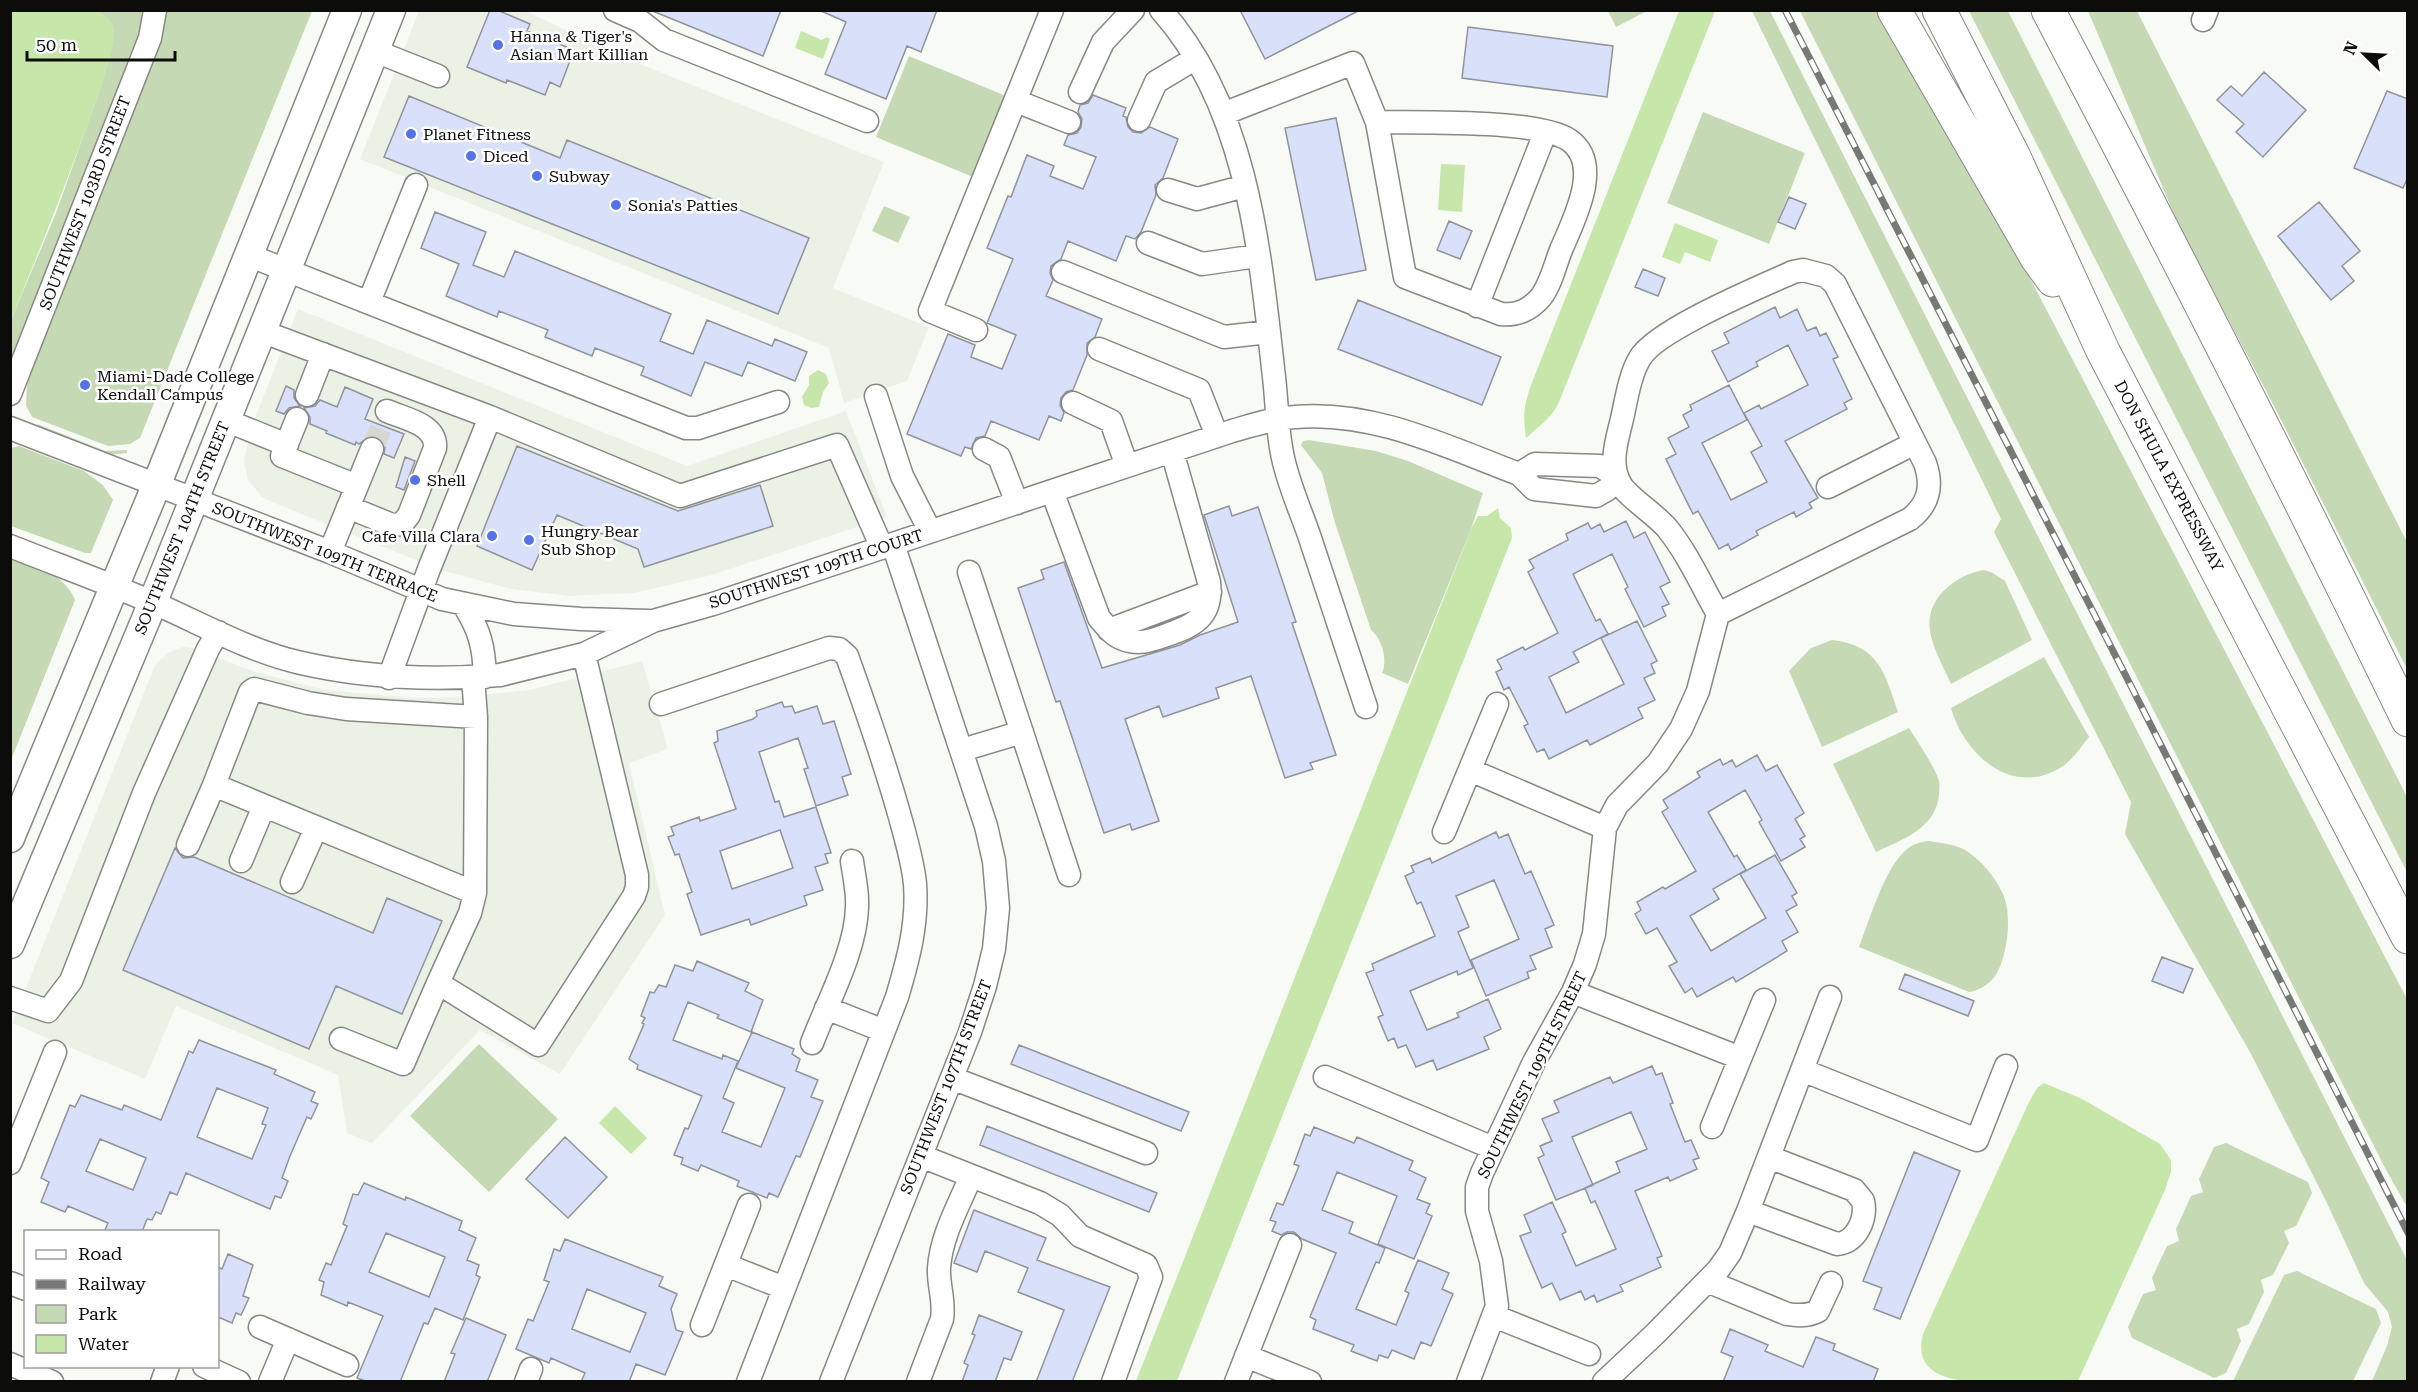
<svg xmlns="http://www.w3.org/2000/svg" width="2418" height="1392" viewBox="0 0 2418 1392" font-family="'Roboto Serif',serif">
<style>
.built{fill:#ebf2e5}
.green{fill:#c5dab4}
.water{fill:#c6e6aa}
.building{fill:#d9e1fa;stroke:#91939a;stroke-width:1.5;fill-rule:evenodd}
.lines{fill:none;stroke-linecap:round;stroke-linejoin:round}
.minor-tunnel{stroke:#d5d7d2;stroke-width:22;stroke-dasharray:22 11;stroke-linecap:butt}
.minor-casing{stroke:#868983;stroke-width:25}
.major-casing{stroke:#868983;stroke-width:31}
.highway-casing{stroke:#868983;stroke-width:35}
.minor{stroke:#fff;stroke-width:22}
.major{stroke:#fff;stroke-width:28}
.highway{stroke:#fff;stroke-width:33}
.rail-casing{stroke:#777976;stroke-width:7}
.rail{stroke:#fff;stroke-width:4.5;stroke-dasharray:14;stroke-linecap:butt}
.poi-dot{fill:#5672e7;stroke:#fff;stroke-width:2}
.labels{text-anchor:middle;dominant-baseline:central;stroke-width:5;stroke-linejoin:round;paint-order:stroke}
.poi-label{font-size:16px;fill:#0c0d0b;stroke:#fff;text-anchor:start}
.street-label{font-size:16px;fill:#0c0d0b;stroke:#fff}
</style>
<rect width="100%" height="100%" fill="#f8fbf5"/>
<!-- built -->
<path class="built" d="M419 11H525L640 64 884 162 833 288 929 327 907 381 844 403 829 348 360 159Z
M298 309 687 466 846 411 887 517 712 575 634 593 569 596 511 589 441 570 272 502 262 497 248 480 244 462 246 450 257 413Z
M183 647 194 648 252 671 325 690 415 698 462 697 529 690 642 661 668 749 629 763 665 915 560 1074 480 1030 372 1143 347 1133 338 1075 176 1006 145 1079 12 1023 155 665 168 653Z"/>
<!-- green -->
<path class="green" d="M98 11H142L138 42 11 363V320L56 213 100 89 112 46 113 29 108 19Z
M165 11H312L140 438 130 444 108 446 32 417 26 406 27 382 158 48Z
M1608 11H1647L1616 27Z
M1752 11H1770L2407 1260V1381H2372L2387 1346 2392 1327 2388 1312 2364 1283 2326 1201 2251 1054 2125 834 2131 802 1994 532 2001 519Z
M1800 11H1880L1999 219 2407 999V1207L2385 1168Z
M1969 11H2008L2407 797V872Z
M2088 11H2137L2407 542V669L2273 404 2179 226Z
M909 56 1006 96 973 177 876 137Z
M1703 112 1805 153 1769 244 1667 203Z
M884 206 910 217 898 243 872 231Z
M37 424 105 451 127 450V453L108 455 42 429Z
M1309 440 1376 451 1408 461 1483 493 1471 529 1408 684 1382 673C1388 660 1382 639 1371 630L1335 523 1322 473 1301 445 1303 441Z
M19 446 84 471 103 485 113 500 91 553H85L11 526V448Z
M11 556C35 566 65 574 75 600L11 760Z
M1983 570 1991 572 2005 581 2032 640 1951 684C1944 668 1933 649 1930 631 1925 599 1954 576 1983 570Z
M1832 640C1879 645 1885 674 1898 712L1822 747 1789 671 1811 648Z
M2044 657 2089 737C2080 748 2072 761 2060 768 2012 797 1964 755 1951 708Z
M1909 728C1917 741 1935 767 1939 781 1940 785 1939 791 1939 795 1936 828 1902 840 1876 852L1833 764Z
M1928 841C1941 843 1957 844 1968 852 1983 862 1995 877 2003 894 2012 914 2008 951 1998 971 1993 982 1981 990 1969 992L1859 947C1870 919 1884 869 1906 850 1912 844 1920 842 1928 841Z
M479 1044 558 1119 489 1192 410 1116Z
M2226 1143 2308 1182 2312 1193 2296 1226 2284 1231 2289 1243 2273 1275 2261 1280 2264 1292 2249 1324 2237 1329 2241 1341 2226 1373 2214 1378 2132 1338 2128 1327 2143 1294 2156 1290 2152 1278 2167 1246 2179 1241 2176 1229 2191 1196 2203 1192 2199 1179 2214 1147Z
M2297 1271 2376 1309 2381 1323 2353 1381H2233L2284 1275Z"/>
<!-- water -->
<path class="water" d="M11 10 98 11C104 15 111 20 113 27 117 48 98 95 91 115 66 184 39 252 11 320Z
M1679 11H1715L1559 402C1552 418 1539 426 1526 438 1523 414 1523 410 1531 385Z
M801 31 822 40 827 37 830 39 823 59 795 48Z
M1441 164 1465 165 1462 212 1438 210Z
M1675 223 1718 240 1710 262 1685 252 1680 264 1662 257Z
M818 370 826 374 829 383 823 392 819 407 811 408 804 405 802 397 809 385V376Z
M1498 508 1500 518 1511 528 1512 538 1177 1381H1136L1471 529 1478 516H1487Z
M2044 1083 2082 1099 2160 1144 2171 1160V1172L2165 1190 2078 1381C2056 1382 2034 1382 2012 1382 1979 1382 1909 1388 1923 1334L2029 1102 2037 1088Z
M615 1106 647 1138 631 1154 599 1123Z"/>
<!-- building -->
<path class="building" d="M490 10H497L530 24 527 31 574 50 560 87 550 82 545 95 507 80 506 83 467 67Z
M650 10H781L763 56Z
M819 10H937L921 52 907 46 886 99 825 74 846 22Z
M1240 10H1360L1265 59Z
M1468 27 1613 46 1607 97 1462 78Z
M2264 72 2306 110 2263 157 2236 132 2244 124 2217 100 2231 86 2242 96Z
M2387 91 2408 99V177L2403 188 2354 168Z
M1093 95 1126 108 1123 116 1126 117 1128 127 1133 132 1141 133 1150 127 1178 139 1163 178 1155 185 1156 195 1141 232 1135 239 1126 236 1116 261 1068 241 1061 259 1051 266 1050 273 1053 280 1046 296 1102 319 1095 337 1087 343V355L1073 390 1066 392 1061 398 1060 405 1064 413 1061 421 1049 416 1039 440 991 421 985 436 976 438 971 449 965 447 961 456 907 434 948 334 975 345 971 357 1002 369 1016 335 987 323 1013 259 987 248 1008 196 1011 197 1027 155 1054 166 1050 176 1083 189 1096 157 1064 145 1068 135 1077 133 1081 127 1082 119 1078 112 1080 105 1088 103Z
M409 96 560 158 567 140 809 238 778 314 384 157Z
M1336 118 1366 270 1316 280 1285 128Z
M1789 197 1806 204 1795 229 1778 222Z
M2319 202 2360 251 2342 266 2354 281 2331 300 2278 236Z
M435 212 486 232 473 265 504 277 515 251 671 314 660 341 693 354 707 320 772 346 775 339 807 352 795 381 748 362 742 376 705 362 691 396 641 375 644 367 595 348 592 356 545 337 548 330 499 311 497 317 446 296 459 264 421 248Z
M1449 221 1472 231 1460 259 1437 250Z
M1643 269 1665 278 1658 296 1635 287Z
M1358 300 1501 357 1482 405 1338 349Z
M1775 307 1780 318 1797 309 1807 331 1816 327 1820 336 1826 333 1838 357 1833 359 1852 399 1844 403 1847 409 1785 441 1818 498 1809 503 1812 508 1796 517 1794 512 1756 531 1758 535 1731 550 1728 544 1719 549 1698 511 1693 514 1676 480 1666 459 1676 454 1668 438 1689 427 1683 415 1692 410 1690 405 1729 385 1747 420 1702 443 1731 500 1767 482 1751 452 1762 446 1744 413 1759 405 1761 409 1808 385 1788 345 1756 362 1758 366 1728 382 1712 351 1729 343 1724 333Z
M286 386 294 390V398L300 406 289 408 284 414 276 411Z
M345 387 373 399 365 419 404 434 394 458 384 454 385 447 378 437 370 436 359 444 356 442 355 445 326 433 327 431 310 424V417L304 408 315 406 320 400 337 407Z
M517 446 678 511 760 485 773 526 644 567 638 549 557 515 532 570 477 546Z
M405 457 415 461 404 490 396 487Z
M1229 506 1232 516 1258 507 1296 622 1292 623 1336 755 1310 763 1313 769 1285 778 1251 676 1216 688 1219 698 1163 717 1159 706 1125 719 1159 821 1132 830 1130 824 1104 833 1060 701 1056 702 1018 588 1044 579 1041 570 1064 562 1102 668 1180 645 1200 635 1238 622 1204 515Z
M1626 521 1634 538 1645 532 1670 582 1660 587 1669 604 1662 607 1666 616 1644 627 1625 589 1628 587 1612 554 1573 574 1596 621 1600 619 1608 634 1573 652 1579 662 1549 677 1566 713 1624 684 1601 638 1637 621 1657 661 1651 664 1655 673 1644 678 1655 700 1638 708 1643 718 1590 745 1587 740 1549 759 1544 749 1537 752 1524 726 1528 724 1509 687 1504 690 1496 672 1502 669 1497 660 1523 647 1525 650 1558 633 1528 572 1534 568 1529 560 1568 540 1566 534 1588 523 1591 529 1600 524 1604 532Z
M782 702 784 707 792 706 795 713 817 706 823 724 834 721 851 774 842 777 848 795 816 806 804 769 808 768 798 738 759 752 775 802 779 801 784 817 816 807 831 853 825 854 828 863 815 867 823 890 804 896 807 905 751 925 749 919 701 935 687 894 692 892 679 854 675 855 668 837 674 835 671 827 699 817 700 821 736 809 714 743 718 741 717 731 753 719 757 716 756 711ZM780 830 793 868 732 889 720 851Z
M1757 755 1766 771 1777 765 1804 813 1795 819 1805 836 1800 839 1805 847 1781 861 1759 822 1762 820 1745 790 1708 812 1734 857 1737 855 1746 870 1713 889 1719 899 1690 916 1711 951 1766 918 1740 874 1775 855 1797 893 1792 896 1797 905 1786 911 1798 932 1782 941 1787 951 1736 982 1733 977 1697 997 1692 988 1685 993 1669 966 1677 962 1657 928 1646 934 1635 914 1641 910 1637 902 1663 887 1665 889 1696 871 1662 812 1668 808 1663 800 1700 777 1697 772 1720 759 1723 765 1732 760 1736 767Z
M1496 832 1499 838 1508 834 1525 874 1531 871 1554 925 1545 929 1552 947 1530 956 1536 969 1527 972 1529 978 1486 996 1471 960 1519 939 1494 880 1456 896 1469 927 1458 932 1473 968 1458 975 1457 971 1410 991 1427 1030 1459 1017 1457 1013 1488 999 1501 1029 1484 1037 1489 1049 1437 1070 1433 1060 1416 1067 1406 1045 1398 1048 1394 1038 1388 1041 1378 1017 1383 1015 1366 973 1374 970 1372 964 1435 936 1421 902 1417 904 1405 876 1414 872 1411 866 1430 858 1432 863Z
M175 848 183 858 194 857 373 933 387 898 442 921 402 1014 336 986 309 1049 123 970Z
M2162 957 2193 969 2183 993 2152 981Z
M697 961 749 983 745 991 763 1000 751 1032 717 1018 719 1015 688 1002 673 1040 722 1059 723 1055 738 1061 723 1098 734 1103 722 1132 761 1147 785 1088 736 1068 752 1032 794 1049 792 1054 800 1059 796 1071 818 1080 811 1097 823 1101 800 1157 796 1156 778 1197 769 1193 767 1198 737 1186 739 1181 701 1165 698 1171 681 1164 683 1158 674 1155 685 1128 688 1129 702 1096 637 1069 638 1065 629 1059 644 1024 642 1023 645 1018 641 1016 650 992 654 993 659 985 666 987 675 965 693 971Z
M1905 974 1974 1001 1968 1016 1899 989Z
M199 1040 276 1070 274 1074 315 1092 311 1101 318 1104 311 1119 307 1117 290 1156 282 1178 288 1181 281 1198 275 1196 270 1209 186 1173 177 1195 170 1192 161 1214 156 1212 152 1220 147 1219 142 1232H104L108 1223 68 1206 65 1212 41 1202 49 1182 41 1178 70 1105 75 1107 81 1095 122 1110 124 1105 161 1120 189 1051 193 1053ZM217 1088 268 1108 262 1124 266 1125 252 1159 197 1137ZM100 1139 146 1158 133 1190 86 1171Z
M1019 1045 1189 1112 1181 1131 1011 1064Z
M1652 1066 1656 1075 1662 1073 1673 1103 1670 1104 1685 1142 1691 1140 1699 1158 1693 1160 1697 1169 1670 1181 1668 1177 1635 1191 1662 1256 1657 1258 1661 1267 1620 1285 1623 1291 1597 1302 1594 1295 1585 1300 1581 1291 1560 1300 1552 1283 1542 1288 1529 1258 1520 1236 1531 1232 1524 1215 1552 1202 1566 1232 1562 1234 1576 1266 1616 1249 1595 1201 1591 1203 1585 1188 1620 1172 1616 1162 1647 1149 1631 1112 1572 1137 1593 1185 1556 1200 1538 1158 1544 1155 1540 1146 1552 1141 1542 1119 1559 1112 1554 1101 1610 1077 1613 1083Z
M987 1126 1157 1193 1149 1212 980 1145Z
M1314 1127 1354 1143 1357 1137 1413 1161 1409 1170 1426 1178 1417 1199 1430 1204 1426 1213 1432 1216 1414 1259 1378 1244 1397 1196 1337 1172 1322 1210 1353 1222 1349 1233 1385 1248 1379 1263 1376 1262 1356 1309 1396 1325 1409 1293 1405 1291 1418 1260 1449 1273 1442 1289 1453 1294 1431 1346 1421 1342 1414 1359 1392 1350 1388 1358 1379 1355 1377 1361 1351 1351 1354 1345 1313 1329 1316 1320 1310 1317 1336 1253 1302 1239 1294 1232H1287L1281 1235 1272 1231 1276 1222 1270 1220 1277 1203 1283 1205 1299 1166 1294 1164 1305 1134 1310 1136Z
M565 1137 607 1177 568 1218 526 1179Z
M1914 1152 1960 1171 1900 1319 1874 1309 1882 1288 1863 1281Z
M364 1183 405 1200 406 1197 462 1221 459 1230 476 1238 467 1260 479 1265 476 1275 480 1277 463 1320 435 1308 428 1324 424 1323 400 1382H368L357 1378 383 1316 348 1302 347 1306 321 1295 324 1282 319 1280 326 1263 331 1265 347 1226 343 1224 353 1194 358 1195ZM386 1233 445 1257 429 1297 369 1272Z
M974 1210 1046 1238 1037 1260 1110 1287 1072 1382H1036L1064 1310 1018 1292 1028 1268 985 1251 977 1272 954 1263Z
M565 1239 663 1277 659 1286 677 1294 671 1309 676 1330 683 1332 665 1375 636 1364 629 1382H581L585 1373 551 1358 549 1363 516 1349 528 1319 533 1321 549 1282 544 1280 554 1249 560 1251ZM587 1289 646 1313 630 1352 572 1329Z
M228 1254 253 1265 243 1296 249 1298 241 1315 236 1313 232 1323 218 1317V1267L222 1269Z
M979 1315 1022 1332 1011 1360 1004 1358 995 1382H962L968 1365 964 1363 975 1335 972 1334Z
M466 1318 506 1335 487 1382H444L455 1354 451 1353Z
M1730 1329 1768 1345 1765 1351 1803 1367 1816 1337 1835 1344 1833 1350 1878 1369 1873 1382H1723L1733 1357 1721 1352Z"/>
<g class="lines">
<!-- minor-tunnel -->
<path class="minor-tunnel" d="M372 449 382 425"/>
<defs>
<path id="minor" d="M615 10 640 21 664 40 867 121
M1161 10C1248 107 1260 253 1274 377 1277 402 1277 428 1282 453 1287 481 1300 509 1309 535 1328 593 1347 650 1366 707
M2203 20 2207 10
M375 51 438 76
M1080 92 1103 42 1133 10
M1016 101 1069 122
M1223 114 1353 63 1377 122 1405 277 1501 314C1517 316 1531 309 1541 297 1551 284 1555 265 1561 250 1573 221 1604 164 1569 140 1538 119 1418 123 1377 122
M1139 120 1156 82 1196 58
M1168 190 1197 199 1245 186
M1148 243 1202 264 1257 256
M248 255 686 428H698L778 402
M1803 270 1826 276 1835 284 1925 463C1933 486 1929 504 1910 519L1718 614C1702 586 1688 554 1667 528 1656 515 1627 496 1621 485 1609 466 1616 443 1621 423 1626 403 1629 376 1640 358 1656 330 1760 287 1793 272Z
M1063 272 1224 337 1269 332
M369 302 416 185
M1477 306 1545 133
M976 330 930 311 1052 10
M261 331 490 417 680 496 837 445 882 548
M1099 349 1199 390 1217 436
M10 394 150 38 155 10
M307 395 323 354
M876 396 902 476 930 531
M1073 403 1111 421 1127 466
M297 419 282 456 357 486
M225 420 287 445
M10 428 330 552 442 599 514 614 581 619 648 621
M984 449 999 457 1017 503
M1828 487 1915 443
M1052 491 1099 618C1106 626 1112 635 1123 639 1138 645 1150 641 1164 636 1193 626 1213 618 1209 582L1172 451
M348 507 392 525 402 524 409 515 435 448C437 424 405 419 387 411
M10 546C58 565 107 583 154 603 200 623 247 650 297 662 365 678 430 681 500 675L584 654 653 621 713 604 1232 431C1253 425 1274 418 1295 417 1373 410 1447 447 1519 474L1534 489 1596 496 1608 489 1617 477 1600 466 1535 464 1519 474
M330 552 372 449
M969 572 1069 875
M464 605C480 631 484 647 485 677
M1109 630 1210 592
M473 677 476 717 475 893 470 913 438 983 538 1045 634 896 637 887V875L584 654
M389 678 429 569 490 417
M661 704 829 648 839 649 847 656C866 709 885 763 900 817 906 839 913 862 915 884 918 924 908 960 897 997L748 1382
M962 750 1022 732
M1470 770 1605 828
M1444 832 1497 704
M188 845 214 785
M241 861 264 806
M292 882 316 828
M475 893 214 785 250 692 254 689 308 703 346 709 476 717
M1573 992 1740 1058
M10 998 48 1011 71 981 144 793 208 649 218 632
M826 1008 884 1031
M341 1039 403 1064 438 983
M812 1043C827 1003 856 951 857 907 858 892 854 876 852 861
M1802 1070 1977 1140 2006 1066
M1325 1077 1493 1148
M952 1078 1146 1153
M1712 1127 1764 1000
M921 1156 1040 1203 1060 1215 1080 1236 1146 1265 1151 1277 1113 1382
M10 1163 55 1052
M1748 1211 1837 1244C1856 1243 1867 1219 1863 1201L1854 1190 1769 1157
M726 1265 784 1288
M1707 1281 1787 1314C1799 1316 1808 1316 1818 1311L1831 1283
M10 1283 26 1289
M1494 1316 1589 1354
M702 1325 749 1205
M260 1327 347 1365
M1246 1356 1310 1382
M10 1364 52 1382
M204 1366 239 1382
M162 1382 168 1366
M270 1382 288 1339
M526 1382 531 1369
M831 1382 970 1032 985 986 994 949 998 908 994 861 986 826 893 544
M918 1382 942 1319C945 1301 938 1285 939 1268 941 1236 959 1205 971 1176
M1236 1382 1290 1245
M1468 1382 1497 1306 1491 1261 1477 1211V1187L1482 1173 1534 1062 1573 992 1585 964 1594 934 1605 828 1617 805 1658 763 1681 729 1698 691 1718 614
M1604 1382 1655 1334 1718 1270 1730 1253 1748 1211 1830 997"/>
<path id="major" d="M10 838 156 486 347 10
M10 944 146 619 391 10"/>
<path id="highway" d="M1894 10 2037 258 2053 280
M1939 10 2014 157 2103 351 2408 937
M2048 10C2172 245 2292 481 2408 720"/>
</defs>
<!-- minor casing -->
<use href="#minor" class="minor-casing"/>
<!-- major casing -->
<use href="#major" class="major-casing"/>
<!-- highway casing -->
<use href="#highway" class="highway-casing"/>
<!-- minor -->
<use href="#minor" class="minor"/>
<!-- major -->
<use href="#major" class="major"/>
<!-- highway -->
<use href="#highway" class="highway"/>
<defs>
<path id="rail" d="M1785 10 2132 688 2408 1233"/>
</defs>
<!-- rail casing -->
<use href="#rail" class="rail-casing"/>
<!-- rail -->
<use href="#rail" class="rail"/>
</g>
<!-- markers -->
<g class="poi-dot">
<circle cx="498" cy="45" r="6"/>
<circle cx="411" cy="134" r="6"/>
<circle cx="471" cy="156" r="6"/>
<circle cx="537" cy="176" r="6"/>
<circle cx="616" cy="205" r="6"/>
<circle cx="85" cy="385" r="6"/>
<circle cx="415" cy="480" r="6"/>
<circle cx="492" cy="536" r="6"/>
<circle cx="529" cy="540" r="6"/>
</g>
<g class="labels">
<!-- poi labels -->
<g class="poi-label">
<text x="510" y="36">Hanna &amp; Tiger's<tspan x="510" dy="18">Asian Mart Killian</tspan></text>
<text x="423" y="134">Planet Fitness</text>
<text x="483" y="156">Diced</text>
<text x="549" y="176">Subway</text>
<text x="628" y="205">Sonia's Patties</text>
<text x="97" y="376">Miami-Dade College<tspan x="97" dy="18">Kendall Campus</tspan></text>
<text x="427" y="480">Shell</text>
<text x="541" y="531">Hungry Bear<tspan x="541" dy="18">Sub Shop</tspan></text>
<text x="480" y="536" text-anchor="end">Cafe Villa Clara</text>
</g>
<!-- street labels -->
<g class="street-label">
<text transform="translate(85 203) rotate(-69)">SOUTHWEST 103RD STREET</text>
<text transform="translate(2169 476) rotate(62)">DON SHULA EXPRESSWAY</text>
<text transform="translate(182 528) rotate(-68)">SOUTHWEST 104TH STREET</text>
<text transform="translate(325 552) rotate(22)">SOUTHWEST 109TH TERRACE</text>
<text transform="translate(816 569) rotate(-18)">SOUTHWEST 109TH COURT</text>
<text transform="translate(1532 1075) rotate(-64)">SOUTHWEST 109TH STREET</text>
<text transform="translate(946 1087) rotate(-69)">SOUTHWEST 107TH STREET</text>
</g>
</g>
<!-- border -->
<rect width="2418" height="1392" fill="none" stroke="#0c0d0b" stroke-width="24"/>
<!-- legend -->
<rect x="24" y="1230" width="195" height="138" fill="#ffffff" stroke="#9e9e9d" stroke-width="1.5"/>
<rect x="36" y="1250" width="30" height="9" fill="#ffffff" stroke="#9e9e9d" stroke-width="1.5"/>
<text x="78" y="1260" font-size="18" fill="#0c0d0b">Road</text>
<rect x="36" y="1280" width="30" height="9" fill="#777976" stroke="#9e9e9d" stroke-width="1.5"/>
<text x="78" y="1290" font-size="18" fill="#0c0d0b">Railway</text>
<rect x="36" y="1305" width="30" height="18" fill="#c5dab4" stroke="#9e9e9d" stroke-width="1.5"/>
<text x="78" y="1320" font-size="18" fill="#0c0d0b">Park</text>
<rect x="36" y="1335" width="30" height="18" fill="#c6e6aa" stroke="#9e9e9d" stroke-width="1.5"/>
<text x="78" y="1350" font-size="18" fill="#0c0d0b">Water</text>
<!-- north arrow -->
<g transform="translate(2364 54) rotate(294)" stroke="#ffffff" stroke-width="4.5" paint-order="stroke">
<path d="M0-4.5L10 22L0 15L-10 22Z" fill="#0c0d0b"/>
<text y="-9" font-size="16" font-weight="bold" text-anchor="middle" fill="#0c0d0b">N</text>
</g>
<!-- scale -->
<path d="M27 51v9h148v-9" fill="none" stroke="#0c0d0b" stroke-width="3"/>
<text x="36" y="51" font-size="18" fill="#0c0d0b" stroke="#ffffff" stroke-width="4.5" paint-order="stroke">50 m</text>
</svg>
